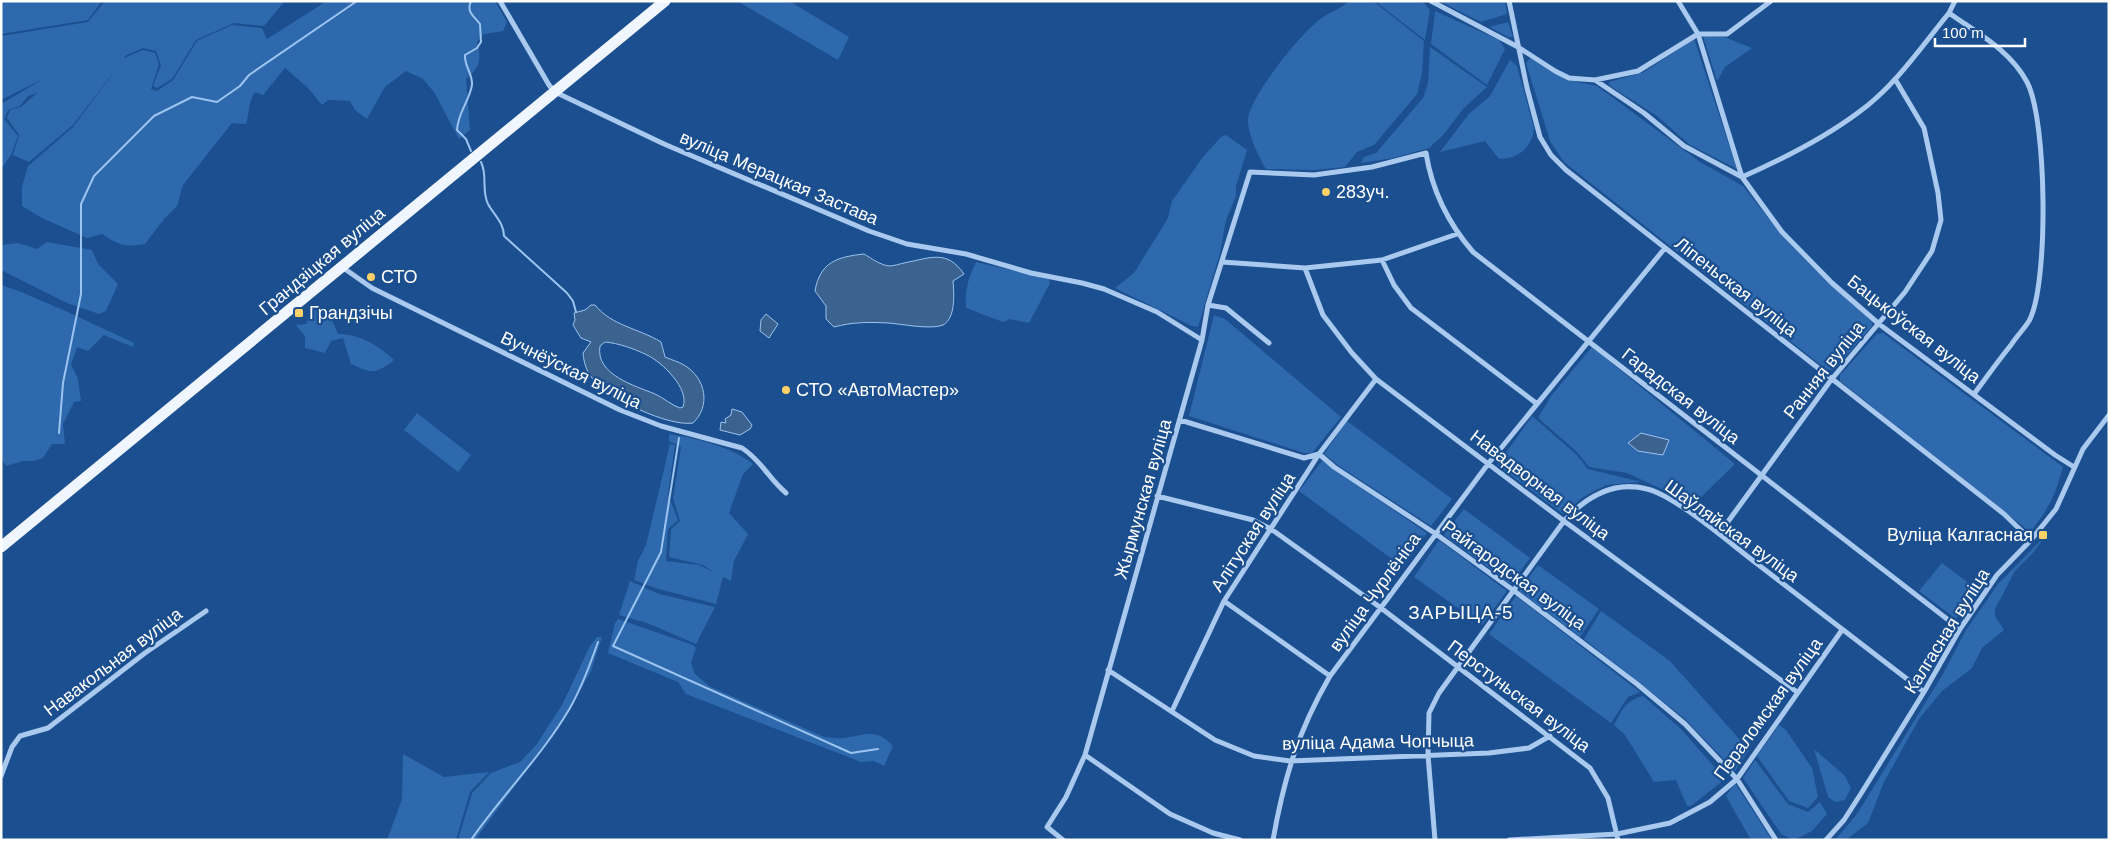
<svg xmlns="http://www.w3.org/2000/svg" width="2110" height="841" viewBox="0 0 2110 841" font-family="Arial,sans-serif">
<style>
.green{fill:#2e69ad}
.water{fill:#3c6290;stroke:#9cc4f0;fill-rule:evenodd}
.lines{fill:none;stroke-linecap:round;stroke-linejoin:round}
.stream{stroke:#9cc4f0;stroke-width:2}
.street{stroke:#a9c9ee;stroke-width:5}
.primary{stroke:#f0f6ff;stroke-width:11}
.poi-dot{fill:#ffd166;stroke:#1b4f8f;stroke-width:2}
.labels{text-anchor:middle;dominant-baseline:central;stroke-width:4.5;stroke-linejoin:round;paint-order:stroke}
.street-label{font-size:18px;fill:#fff;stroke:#1b4f8f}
.poi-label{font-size:18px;fill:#fff;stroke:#1b4f8f;text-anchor:start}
.neighbourhood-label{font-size:19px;letter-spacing:1px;fill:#fff;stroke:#1b4f8f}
</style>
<rect width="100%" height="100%" fill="#1b4f8f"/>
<!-- green -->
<path class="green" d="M1 1H102L88 20 1 34Z
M105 1H285L264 26 234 23 196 40 172 79 157 88 153 86 161 65 156 51 143 48 125 56 124 58 143 50 155 53 159 64 151 89 157 91 173 80 197 41 232 25 262 28 267 39 327 1H495L507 22 503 31 484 34 477 42C482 59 480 67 466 79L470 130 459 139 434 92 423 79 406 71 385 87 367 119 355 110 350 101 328 100 322 105 308 88 285 68 263 95 255 92C248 102 250 112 246 124L232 123 183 185 177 206 164 219 145 244C124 247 120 246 102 234L87 238 42 218 22 206V187L28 166 73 127 123 60 73 125 29 162 13 155 19 135 7 118 10 110 21 107 37 93 28 96 20 106 8 110 4 119 18 136 11 155 1 169V104L45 78 1 100V36L88 22Z
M737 1H789L849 37 838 60Z
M1349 1H1373L1424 41 1422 74 1417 94 1374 145 1357 152 1345 167 1313 170 1266 169C1259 157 1247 133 1248 119 1250 96 1303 30 1323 17 1332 11 1341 9 1349 1Z
M1375 1 1423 2 1430 10 1425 40Z
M1505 1 1507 14 1481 22 1441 2Z
M1435 11 1499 40 1505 49 1487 85 1431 44Z
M1508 22 1513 37H1508L1490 27Z
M1703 36 1724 37 1752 48 1725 67 1717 81Z
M1694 39 1737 169 1690 145 1657 116 1610 86 1609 82 1644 72Z
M1430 47 1487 87 1464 108 1443 135 1429 148 1393 158 1361 163 1364 157 1376 153 1423 98 1428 83Z
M1530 58 1569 80 1597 86 1700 162 1743 186 1783 237 1808 263 1872 322V326L1835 369 1827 370 1564 162 1550 141 1526 63Z
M1510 60 1517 66 1534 128C1533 147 1518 159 1499 159L1485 141 1440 152 1468 115 1490 96Z
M1226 135 1247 150 1236 186V196L1226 220 1220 253 1198 327 1192 326 1115 288 1134 273 1168 218 1172 201 1203 157 1221 137Z
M47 242 92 250 98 264 118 284 106 311 99 314 67 303 1 270V245L18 243 37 249Z
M976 262 1049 279 1050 283 1029 323 1010 319 1003 322 966 308C965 290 968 278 976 262Z
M1 285 19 291 70 313 134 343 133 347 104 335 88 351 77 347 71 364 78 379 81 401 74 402 63 424 65 444H52L43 458 34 461H23L6 466 1 458Z
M313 309 333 322 338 334C360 334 379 346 394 360 376 374 372 374 351 364L343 338 331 341 325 353 305 348V336L296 325 306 324Z
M1214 315 1225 319 1341 417 1312 453H1304L1189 416Z
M1883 333 2063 467C2054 498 2050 507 2030 532L1840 381V375L1877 334Z
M1592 347 1735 464 1694 504 1627 473 1589 467 1576 451 1538 418 1551 396Z
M417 413 471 455 458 472 404 430Z
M1532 416 1576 454 1588 469 1641 482 1606 485 1583 497 1563 514 1497 465Z
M1347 421 1452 499 1431 526 1339 466 1324 454Z
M669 434C698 439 730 446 753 464L743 474 729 513 748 534 734 561 731 581 723 577 716 604 655 588 634 580 638 561 646 545 670 444 675 445 668 494 678 520 668 529 666 561 699 565 715 573 703 565 669 557 671 529 680 521 673 498 681 447 669 441Z
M1322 461 1427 533 1403 567 1299 491Z
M1464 509 1530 558 1511 584 1444 535Z
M2048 533 2032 554 2015 571 1995 609V616L2004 630 1982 648 1972 668 1942 691 1919 719 1884 782 1868 823 1846 840H1835L1857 814 1943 674 1966 630 1998 584Z
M1439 540 1507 591 1482 625 1414 577Z
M1942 563 1977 589 1956 619 1919 591Z
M1538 565 1599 609 1580 637 1519 591Z
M630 581 659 594 715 607 696 644 647 623 619 615Z
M1516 596 1640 692 1628 697 1611 723 1489 634Z
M1601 611 1670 661 1749 750 1735 771 1684 718 1584 639Z
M618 619 693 645 696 648 691 663 695 674 709 686 824 737C830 737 838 739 844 738 866 735 876 728 893 746L884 766 874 761 861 762 686 694 678 682 608 653 615 623Z
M597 637H602L591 671 563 721 475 840H458L472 793 491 773 520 762 536 745 562 705 590 646Z
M1643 696 1681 729 1725 779 1691 806H1687L1676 780 1654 782 1625 735 1614 725C1622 710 1625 701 1643 696Z
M1779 725 1786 730 1812 768 1818 797 1808 808 1789 801 1757 756Z
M1814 749 1845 776 1851 788 1845 800 1835 802 1828 797Z
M403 754 444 777 489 772 470 792 456 840H387L402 799Z
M1755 760 1788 804 1808 812 1820 802 1827 814 1812 831 1794 840 1781 834 1743 778Z
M1735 783 1772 840H1751L1726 796Z"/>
<!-- water -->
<path class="water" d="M864 254C871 258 880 265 889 266 894 266 899 264 904 263 930 258 947 249 964 274L953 281C954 293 956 318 943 325 931 330 902 324 888 323 869 322 852 322 834 327L826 319V306L815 291C820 262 837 257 864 254Z
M591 305H595C612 326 638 328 661 342L665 357C672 360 679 362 684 365 706 378 711 406 693 423 668 427 608 398 592 378 586 370 584 363 583 353L591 342 581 338 573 325 575 320 574 313 585 310ZM605 342C618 343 635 349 647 355 662 362 690 389 683 407L680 408C671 405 664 398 655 394 636 386 595 375 600 346Z
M766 314 778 324 769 338 760 331 761 320Z
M732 409 742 412 752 425 750 429 740 435 720 430 721 422 726 423 725 419 731 415Z
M1641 433 1669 440 1663 455 1638 451 1628 443Z"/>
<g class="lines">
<!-- stream -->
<path class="stream" d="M471 1C466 12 474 16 480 24L481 42 477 48 465 55C464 66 473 74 472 85 469 102 458 112 457 130L466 139 471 151
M481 162C488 176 481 190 488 204 494 215 504 223 504 236L567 293 573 301 576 312
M59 433 63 383 81 294V204L94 176 154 116 192 97 217 102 240 86 249 75 357 1
M679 438 661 552 613 646 851 753 878 749
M471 840C502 795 542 756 570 708 582 687 590 665 598 642"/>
<!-- street -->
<path class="street" d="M500 1 549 85 555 92 664 144 869 231 907 244 966 254 1031 273 1082 283 1104 289 1157 312 1202 340
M1431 1 1518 47 1555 71 1569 78 1595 80 1644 113 1684 146 1742 177C1783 159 1823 139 1859 112 1895 86 1921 47 1949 13L1955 1
M1509 1 1527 88 1540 137 1551 155 1566 170 2004 514 2031 540
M1678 1 1698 34 1742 177 1782 232 1832 283 1879 324 2055 455 2074 467
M1949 13C1977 33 2010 50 2027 82 2047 119 2049 285 2029 321 2024 329 2016 337 2011 345 1998 361 1986 378 1974 394
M1595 80 1638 71 1698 34H1727L1771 1
M1382 260 1394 285 1411 308 1536 403
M1222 262 1305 268 1382 260 1457 234
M342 267 372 288 620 410 661 426 742 448C761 460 769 479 786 493
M1305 268 1323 315 1352 353 1376 379 1564 521 1797 692
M1208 305 1226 308 1269 343
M1180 420 1304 458 1319 454 1334 467 1436 534 1513 590 1637 684 1685 724 1737 779 1776 840
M1157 496 1253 520 1271 529 1381 608 1590 768 1608 798 1618 840
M1719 534 1831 380 1905 292 1932 251 1941 220 1938 193 1924 128 1895 79
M1224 601 1330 676
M1108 670 1215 740 1254 756 1290 761 1489 753 1529 748 1550 736
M1172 711 1224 601 1319 454 1376 379
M1085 755 1170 814 1213 833 1240 840
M1 776 12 747 20 736 48 728 145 653 206 611
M1063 840 1047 827 1066 797 1085 755 1202 340 1208 305 1250 172 1314 175 1372 167 1426 153C1432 191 1448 223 1473 252L1960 629
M1273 840C1284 778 1298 731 1330 676L1488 464 1665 248
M1435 840 1428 755 1429 713 1439 693 1564 521C1586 497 1613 480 1647 489 1673 495 1724 538 1747 556 1806 602 1865 647 1924 692
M1509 840 1617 834 1670 823 1710 802 1737 779 1842 630
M1826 840 1844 820 1862 792 1924 692 1960 629 1997 575 2031 540 2056 509 2083 449 2109 415"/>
<!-- primary -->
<path class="primary" d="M1 547 665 1"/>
</g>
<!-- markers -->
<g class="poi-dot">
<circle cx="1326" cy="192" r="5"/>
<circle cx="371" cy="277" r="5"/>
<rect x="294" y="308" width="10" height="10" rx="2.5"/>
<circle cx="786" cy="390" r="5"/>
<rect x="2038" y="530" width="10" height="10" rx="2.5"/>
</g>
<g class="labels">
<!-- street labels -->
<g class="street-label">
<text transform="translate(779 178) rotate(23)">вуліца Мерацкая Застава</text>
<text transform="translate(322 261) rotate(-40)">Грандзіцкая вуліца</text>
<text transform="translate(1736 287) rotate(38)">Ліпеньская вуліца</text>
<text transform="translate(1914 329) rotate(38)">Бацькоўская вуліца</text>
<text transform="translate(571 370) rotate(26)">Вучнёўская вуліца</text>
<text transform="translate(1824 370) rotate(-52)">Ранняя вуліца</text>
<text transform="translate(1681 396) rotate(38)">Гарадская вуліца</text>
<text transform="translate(1540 485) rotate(37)">Навадворная вуліца</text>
<text transform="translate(1143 499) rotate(-74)">Жырмунская вуліца</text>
<text transform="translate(1732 531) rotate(36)">Шаўляйская вуліца</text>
<text transform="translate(1253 532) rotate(-57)">Алітуская вуліца</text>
<text transform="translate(1514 575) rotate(36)">Райгародская вуліца</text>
<text transform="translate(1375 592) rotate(-54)">вуліца Чурлёніса</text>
<text transform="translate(1947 631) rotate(-58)">Калгасная вуліца</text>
<text transform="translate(113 662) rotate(-37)">Навакольная вуліца</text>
<text transform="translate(1519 696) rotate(37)">Перстуньская вуліца</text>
<text transform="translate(1768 709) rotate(-54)">Пераломская вуліца</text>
<text transform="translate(1378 742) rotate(-1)">вуліца Адама Чопчыца</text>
</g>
<!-- poi labels -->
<g class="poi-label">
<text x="1336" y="192">283уч.</text>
<text x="381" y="277">СТО</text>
<text x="309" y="313">Грандзічы</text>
<text x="796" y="390">СТО «АвтоМастер»</text>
<text x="2033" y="535" text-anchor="end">Вуліца Калгасная</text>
</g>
<!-- neighbourhood labels -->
<g class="neighbourhood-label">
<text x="1461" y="612">ЗАРЫЦА-5</text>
</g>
</g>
<!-- border -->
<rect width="2110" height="841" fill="none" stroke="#ffffff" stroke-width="5"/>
<!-- scale -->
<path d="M1935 38v8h90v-8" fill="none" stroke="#ffffff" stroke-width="2.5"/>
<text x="1942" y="38" font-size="15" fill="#ffffff" stroke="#1b4f8f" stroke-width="4" paint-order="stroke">100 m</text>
</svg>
